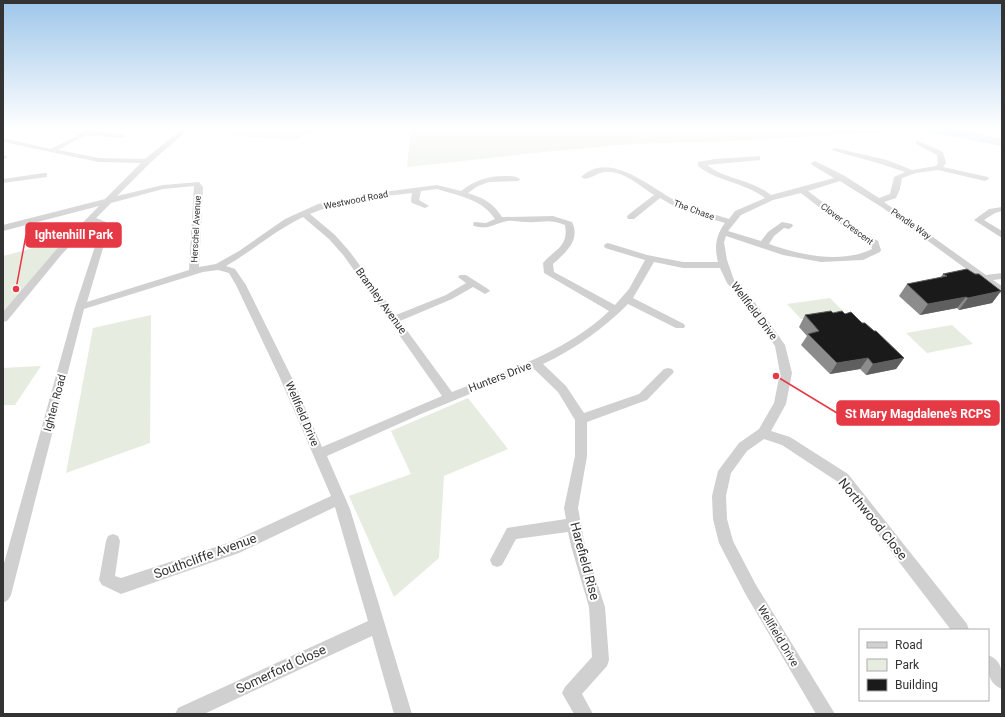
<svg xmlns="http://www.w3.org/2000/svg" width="1005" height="717" viewBox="0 0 1005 717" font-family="Roboto,sans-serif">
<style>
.green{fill:#e6ecdf}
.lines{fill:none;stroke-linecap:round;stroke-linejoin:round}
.river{fill:#cfe2ee;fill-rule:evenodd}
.street{fill:#d0d0d0;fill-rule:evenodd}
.wall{fill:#8c8c8c}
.shaded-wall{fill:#5f5f5f}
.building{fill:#1a1a1a;stroke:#5f5f5f}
.labels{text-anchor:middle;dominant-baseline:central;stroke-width:4;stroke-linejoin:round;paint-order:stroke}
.far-street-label{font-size:9px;fill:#333;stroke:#fff}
.street-label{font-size:11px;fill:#333;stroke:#fff}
.near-street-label{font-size:13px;fill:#333;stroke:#fff}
.leader{fill:none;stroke:#e63946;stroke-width:1.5}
.callout-dot{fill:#e63946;stroke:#fff;stroke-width:1.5}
.callout{fill:#e63946;stroke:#e63946;stroke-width:1.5}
.callout-label{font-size:12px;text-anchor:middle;font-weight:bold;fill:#fff}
</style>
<rect width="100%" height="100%" fill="#fff"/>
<!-- green -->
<path class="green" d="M243 128H320L295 140 235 136Z
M411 128H917L920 130 733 141 633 144 543 152 407 167Z
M71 238 3 321V256Z
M830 298 844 312 801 319 787 304Z
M151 315 150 443 66 473 93 328Z
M952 325 973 344 927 353 906 333Z
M41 366 15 405H3V368Z
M468 398 508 449 444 476 439 558 394 597 349 496 411 474 391 431Z"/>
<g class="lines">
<!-- river -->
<path class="river" d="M921 128H948L1002 138V146L927 132Z"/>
<!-- street -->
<path class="street" d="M86 128H94L91 131 122 134 125 136 122 138 86 135 58 150 99 158 145 159 183 128H190L150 163 117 196 163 185 199 182 203 187 199 267 216 264 239 251 285 219 318 204 368 194 437 185 461 191C475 180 489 175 508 176 512 176 516 176 520 179L519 181 489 182 478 186 468 193C484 198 493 203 502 217L553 216 572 222C581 240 565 253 553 264L554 272 615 305 629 289 645 260 605 248 604 246 605 244 608 243 647 255 683 262H718C714 247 716 235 725 223L679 209 660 198 634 219H628L627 217 628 215 654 195C638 185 620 167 600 173 595 175 590 178 585 179L581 177C612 147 656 194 685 205 699 211 714 214 729 219L735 211 765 198C744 182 718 182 698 166V162L715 159 760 156V160L707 165C726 180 751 179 771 195L834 178 812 165 811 163 815 161 845 176 879 198 890 194 894 177 905 172 881 164 831 150 835 148 887 160 912 170 936 166 938 163 937 155 916 144V142L918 141 943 152 946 163 943 167 988 177 989 179 985 181 938 170 916 173 902 178 900 189 896 198 884 202 986 275 1002 273V279L993 280 1002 286V294L999 293 883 208 840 181 808 191 858 229 878 241 881 250 880 252 863 260 821 262 783 255 726 236 724 242 727 260 734 280 756 304 785 345 792 373 786 404 771 431 790 437 848 474 967 624 969 630H951L838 482 782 445 764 439 747 451 731 473 726 496 727 519 733 541 756 585 835 714H816L746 595 719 543 713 519 712 496 718 471 739 443 759 429 774 403 780 373 775 346 748 308 727 283 720 268H683L654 262 633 298 684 324 685 326 684 328H676L628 304C603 329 575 349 543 364L566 386 584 413 639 394 664 369 668 368 672 369 674 372 647 400 587 422V456L578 508 585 546 605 607 609 660 607 666 582 694 593 714H574L562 693 565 687 592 657 589 607 571 546 568 532 516 539 502 565 497 567 492 565 490 560 507 528 566 519 564 508 575 456V420L558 392 533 368 421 414 327 456 350 509 412 714H394L372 636 204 714H175L178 708 368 621 335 507 239 553 121 594 102 585 99 580 106 541 108 536 113 534 118 536 120 541 115 576 121 578 231 542 331 496 280 378 236 285 229 273 218 270 203 272 84 309 11 595 8 600 3 603V567L75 307 101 228 100 226 92 223 62 254 7 321 3 322V312L56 250 99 206 3 231V225L105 199 141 163 99 162 3 142V138L50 149 77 136ZM194 186 189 270 87 302 109 228 106 222 96 218 111 203 163 189ZM437 189C459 196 482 199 495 219L486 223 474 222 473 224 474 226C489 230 493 224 507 221 513 220 519 222 526 222 541 223 549 218 565 225 569 247 555 249 543 263L544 273 609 311C567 352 505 371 452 392L400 321 452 299 473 287 485 294 490 291 488 289 466 275H460L458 277 466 283 446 295 396 315 350 252 335 235 310 214C342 200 378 197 412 193L411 201 412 203 425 208 429 206 419 200 421 191ZM801 193 852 233 871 244 872 249C842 264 799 255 769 244L774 236 784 228 789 229 793 226 792 224 782 222 768 232 761 241 728 231 741 215 773 200ZM303 217 329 239 344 256 442 396 322 447 292 378 246 285 235 269 226 266C252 251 276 230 303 217Z
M3 155 8 157 3 160Z
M44 173H47V177L3 183V179Z
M1002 207V211L995 213 984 220 1002 231V238L974 220 989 209Z
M988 655C1004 661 1002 674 1002 689 986 682 988 669 988 655Z"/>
</g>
<!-- wall -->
<path class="wall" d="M943 274 1001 291 992 303 959 310 957 308 920 315 899 296 907 284 940 278Z
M833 313 845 314 862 323 874 331 904 358 896 369 866 375 860 369 830 374 801 345 807 336 799 327 805 315Z"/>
<!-- shaded-wall -->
<path class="shaded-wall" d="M1001 291 992 303 959 310 968 298Z
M966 297 957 308 920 315 928 304Z
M868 358 860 369 830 374 837 363Z
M904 358 896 369 866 375 873 364Z"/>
<!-- building -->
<path class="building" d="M967 269 975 274H979L1001 291 968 298 966 297 928 304 907 284 947 276 943 274Z
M831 311 833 313 842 311 845 314 851 312 862 323H865L874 331H876L904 358 873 364 868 358 837 363 808 334 819 331 805 315Z"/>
<!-- sky -->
<linearGradient id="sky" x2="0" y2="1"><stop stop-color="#9ec6ea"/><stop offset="0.56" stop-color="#fff"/><stop offset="1" stop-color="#fff" stop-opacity="0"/></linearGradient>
<rect width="1005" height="229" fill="url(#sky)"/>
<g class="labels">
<!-- far-street labels -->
<g class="far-street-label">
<text transform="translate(356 200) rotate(-11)">Westwood Road</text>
<text transform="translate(694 210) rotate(20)">The Chase</text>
<text transform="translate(847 224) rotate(37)">Clover Crescent</text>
<text transform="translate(911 224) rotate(35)">Pendle Way</text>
<text transform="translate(196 229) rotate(-87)">Herschel Avenue</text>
</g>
<!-- street labels -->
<g class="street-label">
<text transform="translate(381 301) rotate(54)">Bramley Avenue</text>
<text transform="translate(754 311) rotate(53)">Wellfield Drive</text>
<text transform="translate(500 377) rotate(-21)">Hunters Drive</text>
<text transform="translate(55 403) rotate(-75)">Ighten Road</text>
<text transform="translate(302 414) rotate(67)">Wellfield Drive</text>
<text transform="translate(778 636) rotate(59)">Wellfield Drive</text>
</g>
<!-- near-street labels -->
<g class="near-street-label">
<text transform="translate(873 519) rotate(51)">Northwood Close</text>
<text transform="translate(205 556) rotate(-20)">Southcliffe Avenue</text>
<text transform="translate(585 561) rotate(75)">Harefield Rise</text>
<text transform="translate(281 669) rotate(-25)">Somerford Close</text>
</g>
</g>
<!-- callouts -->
<path class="leader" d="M16 289L26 235M776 376L837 413"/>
<g class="callout-dot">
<circle cx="16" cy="289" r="4"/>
<circle cx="776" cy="376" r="4"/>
</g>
<g class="callout">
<rect x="26" y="223" width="95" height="24" rx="4"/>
<rect x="837" y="401" width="162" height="24" rx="4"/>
</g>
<g class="callout-label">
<text x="74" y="239">Ightenhill Park</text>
<text x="918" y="418">St Mary Magdalene's RCPS</text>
</g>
<!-- border -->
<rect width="1005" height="717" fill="none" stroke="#333333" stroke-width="8"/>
<!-- legend -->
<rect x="859" y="629" width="130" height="72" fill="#ffffff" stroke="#adadad"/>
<rect x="867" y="642" width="20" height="6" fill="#d0d0d0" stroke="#adadad"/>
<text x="895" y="649" font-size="12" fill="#333333">Road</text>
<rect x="867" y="659" width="20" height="12" fill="#e6ecdf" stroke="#adadad"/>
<text x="895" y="669" font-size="12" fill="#333333">Park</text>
<rect x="867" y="679" width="20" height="12" fill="#1a1a1a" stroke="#adadad"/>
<text x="895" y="689" font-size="12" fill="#333333">Building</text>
</svg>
